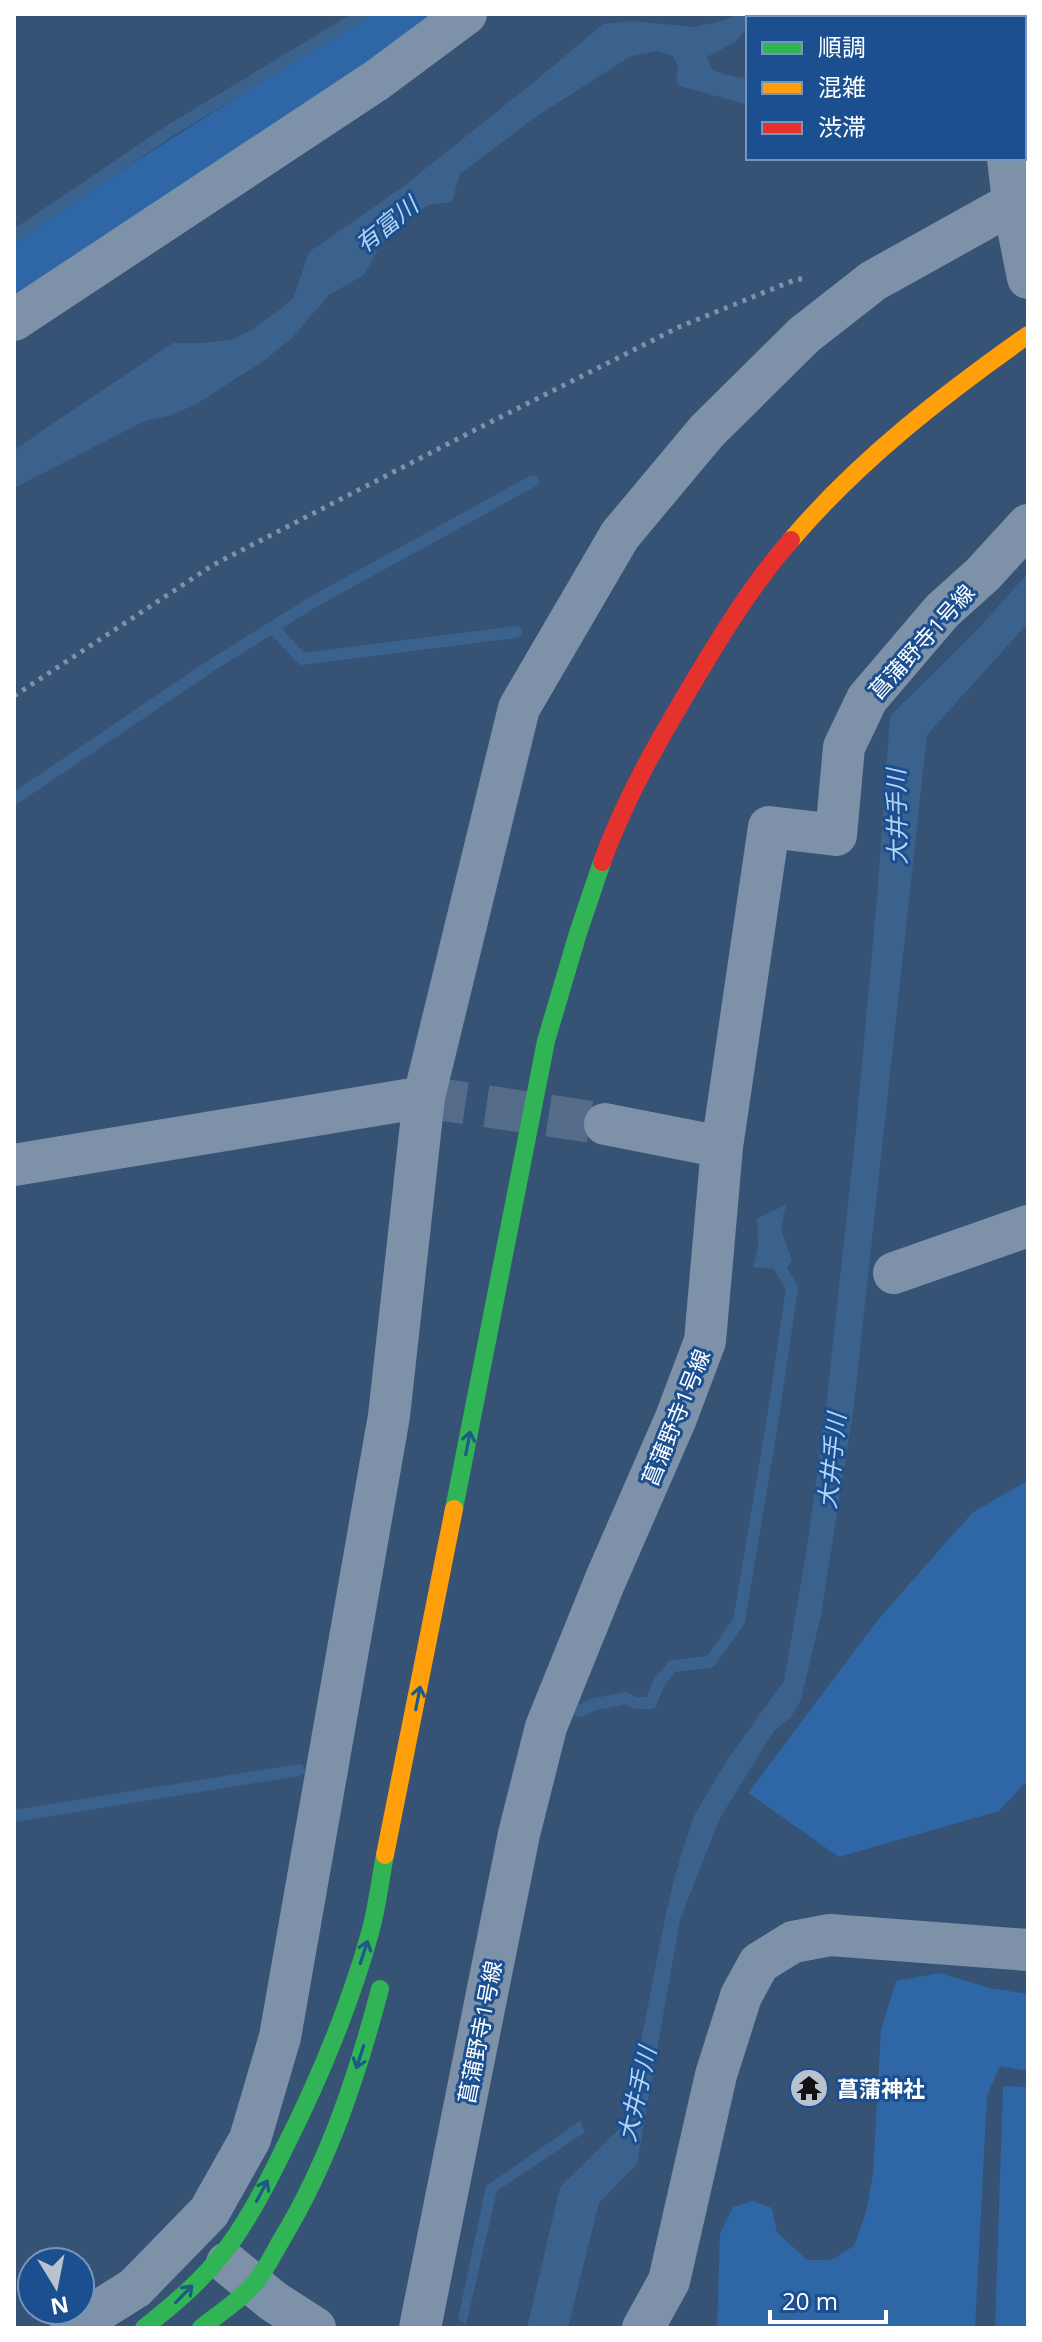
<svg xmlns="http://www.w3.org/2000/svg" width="1042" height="2342" viewBox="0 0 1042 2342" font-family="'Open Sans','Noto Sans JP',sans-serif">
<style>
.green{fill:#2f66a5}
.water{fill:#3b618d}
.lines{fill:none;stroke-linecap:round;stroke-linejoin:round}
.stream{stroke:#3b618d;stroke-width:12}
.street-tunnel{stroke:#546c89;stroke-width:42;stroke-dasharray:42 21;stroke-linecap:butt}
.path{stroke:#7d92a8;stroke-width:5;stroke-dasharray:4 6;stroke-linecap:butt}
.street{stroke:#7d92a8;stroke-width:42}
.fast{stroke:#30b455;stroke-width:18}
.slow{stroke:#ff9f0a;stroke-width:18}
.jam{stroke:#e5322d;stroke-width:18}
.oneway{stroke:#1d5989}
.labels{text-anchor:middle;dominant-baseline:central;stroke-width:6;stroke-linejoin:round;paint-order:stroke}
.street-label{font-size:22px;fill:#fff;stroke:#1b4f8f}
.poi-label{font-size:22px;font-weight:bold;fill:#fff;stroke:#1b4f8f;text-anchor:start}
.water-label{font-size:24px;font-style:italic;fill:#b5d3f5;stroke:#1b4f8f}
</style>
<rect width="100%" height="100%" fill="#365274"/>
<!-- green -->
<path class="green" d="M368 14H448L14 309V239Z
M1028 1480V1780L999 1811 839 1857 748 1793 876 1622 972 1513Z
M939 1973 990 1988 1028 1994V2071L1000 2066 987 2096 975 2328H717L720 2233 733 2207 753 2201 772 2208 777 2232 807 2260H831L854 2246 866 2212 873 2173 881 2030 896 1981Z
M1003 2086 1028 2087V2328H995Z"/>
<!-- water -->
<path class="water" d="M735 14H761L757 18H748V28L735 42 707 57 712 69 723 74 748 79V105L680 86 676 81 678 68 673 56 657 51 631 56 534 118 460 174 452 202 428 205 398 227 381 244 364 275 329 295 291 339 265 360 195 405 169 416 145 421 14 488V451L40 432 173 343H201L231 340 251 330 278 311 294 297 309 252 404 186 534 82 603 24 633 21 695 27 729 19Z
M1028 573V623L927 735 854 1405 821 1615 801 1700 791 1717 774 1731 720 1818 680 1920 637 2164 599 2203 568 2328H527L560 2187 625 2123 666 1913 675 1875 694 1816 727 1760 784 1681 807 1547 827 1398 855 1139 877 898 890 716 975 632Z
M786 1205 781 1230 792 1260 786 1270 753 1267 758 1247 757 1218Z
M580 2121 585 2132 497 2191 466 2325 458 2319 486 2186Z"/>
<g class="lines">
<!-- stream -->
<path class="stream" d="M14 236 171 130 363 14
M274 629 302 659 516 632
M14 799 209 667 313 602 533 481
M574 1709 581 1711 592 1705 626 1698 636 1703H651L659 1682 673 1666 710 1662 739 1621 772 1424 792 1288 775 1259
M14 1816 299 1770"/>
<!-- street-tunnel -->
<path class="street-tunnel" d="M424 1097 605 1124"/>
<!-- path -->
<path class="path" d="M14 696 213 565 473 431 679 327 797 279H808"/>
<!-- street -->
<path class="street" d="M986 14 987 18
M1008 158 1013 203 1028 278
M14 320 377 80 466 14
M605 1124 722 1147
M14 1165 424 1097
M894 1273 1028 1226
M227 2263 273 2301 315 2328
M71 2328 135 2288 209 2212 250 2139 280 2037 389 1416 424 1097 519 708 620 535 707 431 804 335 873 281 1013 203 1028 199
M420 2328 519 1834 546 1727 605 1581 676 1418 705 1341 722 1147 769 827 836 835 844 747 867 699 942 611 983 574 1028 525
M643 2328 669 2281 716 2075 741 1996 759 1963 793 1942 830 1935 1028 1950"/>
<!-- fast -->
<path class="fast" d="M454 1509 546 1041 578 933 602 862
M144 2328C174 2304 204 2279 227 2248 249 2219 266 2186 282 2153 317 2084 349 2008 370 1933 377 1908 380 1881 385 1855
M201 2328C218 2314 238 2302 253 2285 265 2272 273 2254 282 2239 329 2161 357 2076 380 1989"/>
<!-- slow -->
<path class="slow" d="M791 540C859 460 943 395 1028 335
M385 1855 454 1509"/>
<!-- jam -->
<path class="jam" d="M602 862C626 796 661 736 697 676 725 629 755 581 791 540"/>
</g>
<!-- one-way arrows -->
<defs><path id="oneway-shaft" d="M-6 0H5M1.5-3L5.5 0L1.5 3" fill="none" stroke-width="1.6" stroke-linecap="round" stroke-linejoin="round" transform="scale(2)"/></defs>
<g class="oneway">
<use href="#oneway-shaft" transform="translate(468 1443) rotate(-79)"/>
<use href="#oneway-shaft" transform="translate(418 1698) rotate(-79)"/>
<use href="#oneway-shaft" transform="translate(364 1952) rotate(-72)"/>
<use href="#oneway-shaft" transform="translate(360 2057) rotate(108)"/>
<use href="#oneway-shaft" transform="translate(262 2191) rotate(-62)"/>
<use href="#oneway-shaft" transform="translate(184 2294) rotate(-46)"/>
</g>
<!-- icons -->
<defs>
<symbol id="temple-disc" viewBox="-11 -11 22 22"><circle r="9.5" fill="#b9c2ce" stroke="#1b4f8f"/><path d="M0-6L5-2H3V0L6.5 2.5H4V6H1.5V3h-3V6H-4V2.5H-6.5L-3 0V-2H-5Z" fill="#111"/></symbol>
</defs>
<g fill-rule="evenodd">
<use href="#temple-disc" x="787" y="2066" width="44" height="44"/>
</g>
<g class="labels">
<!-- street labels -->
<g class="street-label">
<text transform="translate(921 641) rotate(-48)">菖蒲野寺1号線</text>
<text transform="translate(675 1417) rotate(-68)">菖蒲野寺1号線</text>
<text transform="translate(479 2032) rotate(-79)">菖蒲野寺1号線</text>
</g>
<!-- poi labels -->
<g class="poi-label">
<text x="837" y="2088">菖蒲神社</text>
</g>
<!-- water labels -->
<g class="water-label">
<text transform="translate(386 224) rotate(-39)">有富川</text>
<text transform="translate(896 817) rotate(-91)">大井手川</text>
<text transform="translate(831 1461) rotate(-84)">大井手川</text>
<text transform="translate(636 2094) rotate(-77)">大井手川</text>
</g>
</g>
<!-- border -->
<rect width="1042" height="2342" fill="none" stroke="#ffffff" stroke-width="32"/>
<!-- legend -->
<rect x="746" y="16" width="280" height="144" fill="#1b4f8f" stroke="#7695bc" stroke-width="2"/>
<rect x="762" y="42" width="40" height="12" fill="#30b455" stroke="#7695bc" stroke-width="2"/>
<text x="818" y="56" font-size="24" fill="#ffffff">順調</text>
<rect x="762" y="82" width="40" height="12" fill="#ff9f0a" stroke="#7695bc" stroke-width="2"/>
<text x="818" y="96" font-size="24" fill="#ffffff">混雑</text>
<rect x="762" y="122" width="40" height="12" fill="#e5322d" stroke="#7695bc" stroke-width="2"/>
<text x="818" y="136" font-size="24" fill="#ffffff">渋滞</text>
<!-- north arrow -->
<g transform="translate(56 2286) rotate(170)"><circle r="38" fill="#1b4f8f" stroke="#7695bc" stroke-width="2"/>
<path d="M0-6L14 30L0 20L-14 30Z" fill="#b9c2ce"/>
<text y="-12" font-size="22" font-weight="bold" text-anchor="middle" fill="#ffffff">N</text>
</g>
<!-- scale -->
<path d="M770 2310v12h116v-12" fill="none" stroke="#ffffff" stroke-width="4"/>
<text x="782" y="2310" font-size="24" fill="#ffffff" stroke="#1b4f8f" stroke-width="6" paint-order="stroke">20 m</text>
</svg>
